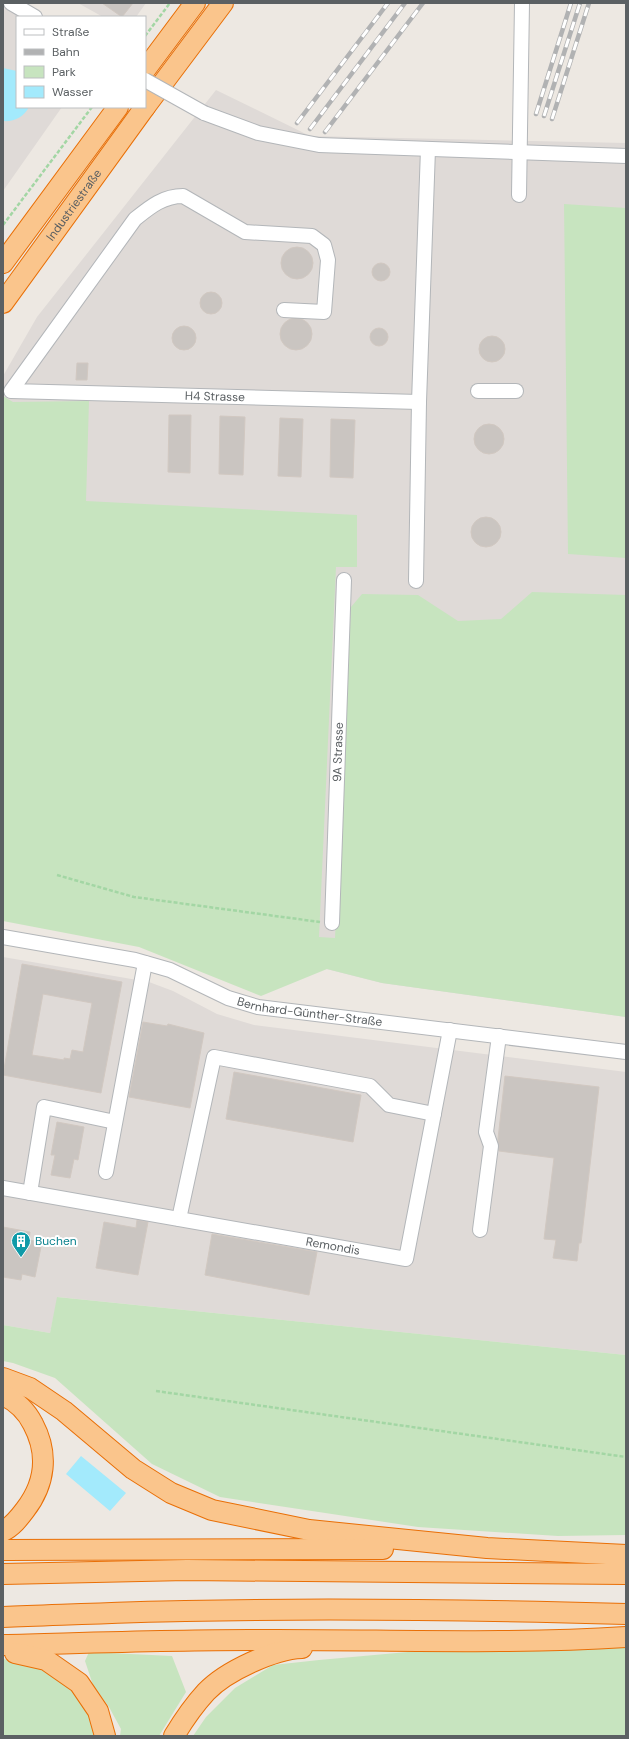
<svg xmlns="http://www.w3.org/2000/svg" width="629" height="1739" viewBox="0 0 629 1739" font-family="'DM Sans',sans-serif">
<style>
.industrial{fill:#dfdad7}
.green{fill:#c7e4bf}
.water{fill:#a3eafc}
.building{fill:#cac5c1;stroke:#d1c8c1;fill-rule:evenodd}
.lines{fill:none;stroke-linecap:round;stroke-linejoin:round}
.minor-casing{stroke:#b3b6b9;stroke-width:16}
.highway-casing{stroke:#e96f06;stroke-width:22}
.path{stroke:#a3d6a4;stroke-width:2.5;stroke-dasharray:4 2;stroke-linecap:butt}
.minor{stroke:#fff;stroke-width:14}
.highway{stroke:#fac58c;stroke-width:20}
.rail-casing{stroke:#b1b2b3;stroke-width:4.5}
.rail{stroke:#fff;stroke-width:3;stroke-dasharray:9;stroke-linecap:butt}
.minor-bridge-casing{stroke:#b3b6b9;stroke-width:16;stroke-linecap:butt}
.minor-bridge{stroke:#fff;stroke-width:14}
.labels{text-anchor:middle;dominant-baseline:central;stroke-width:4;stroke-linejoin:round;paint-order:stroke}
.street-label{font-size:12px;fill:#5b6063;stroke:#fff}
.culture-label{font-size:12px;fill:#0d838f;stroke:#fff;text-anchor:start}
</style>
<rect width="100%" height="100%" fill="#ede8e2"/>
<!-- industrial -->
<path class="industrial" d="M3 3 27 17H17V107H62L3 191Z
M78 3H146L136 17H103Z
M216 90 310 136 626 143V1017L382 983 81 907 3 840V376L37 317Z
M3 957 149 982 173 991 217 1014 254 1025 626 1072V1355L58 1297 50 1333 3 1325Z"/>
<!-- green -->
<path class="green" d="M564 204 626 208V558L568 554Z
M3 396 13 402 89 401 86 501 357 515V567H336L319 937 335 938 351 607 362 594 418 595 458 621 501 619 532 592 626 595V1017L382 983 327 969 261 996 139 947 3 921Z
M57 1297 626 1355V1535L558 1536 418 1527 220 1497 152 1464 55 1378 13 1363 3 1361V1325L50 1333Z
M626 1639V1736H193L206 1717 235 1688 273 1665 319 1660 542 1640Z
M89 1652 172 1656 186 1692 159 1736H120L121 1729 109 1707 93 1685 85 1661Z
M3 1659 35 1664 70 1684 92 1717 96 1736H3Z"/>
<!-- water -->
<path class="water" d="M3 68 17 71V107H29C24 117 14 122 3 121Z
M81 1456 126 1493 110 1511 66 1474Z"/>
<!-- building -->
<path class="building" d="M102 3H133L122 17Z
M281 263a16 16 0 1 1 32 0a16 16 0 1 1-32 0Z
M372 272a9 9 0 1 1 18 0a9 9 0 1 1-18 0Z
M200 303a11 11 0 1 1 22 0a11 11 0 1 1-22 0Z
M280 334a16 16 0 1 1 32 0a16 16 0 1 1-32 0Z
M172 338a12 12 0 1 1 24 0a12 12 0 1 1-24 0Z
M370 337a9 9 0 1 1 18 0a9 9 0 1 1-18 0Z
M479 349a13 13 0 1 1 26 0a13 13 0 1 1-26 0Z
M77 363H88L87 380H76Z
M169 415H191L190 473 168 472Z
M220 416 245 417 243 475 219 474Z
M280 418 303 419 301 477 278 476Z
M331 419 355 420 353 478 330 477Z
M474 439a15 15 0 1 1 30 0a15 15 0 1 1-30 0Z
M471 532a15 15 0 1 1 30 0a15 15 0 1 1-30 0Z
M22 964 122 982 101 1093 3 1075ZM43 994 92 1003 83 1052 72 1050 70 1059 64 1058V1060L32 1055Z
M143 1022 167 1026 168 1024 204 1033 190 1108 129 1097Z
M234 1072 361 1095 353 1142 226 1119Z
M505 1076 599 1087 581 1243H579L577 1261 553 1258 556 1240 544 1239 554 1158 499 1151 498 1139Z
M57 1122 84 1127 78 1160 74 1159 70 1178 51 1175 55 1155H51Z
M137 1220 148 1222 138 1275 96 1268 104 1222 136 1228Z
M3 1227 30 1232 29 1240 42 1242 35 1277 22 1274 21 1280 3 1277Z
M212 1234 317 1252 309 1295 205 1275Z"/>
<g class="lines">
<defs>
<g id="minor">
<path d="M11 3 35 17"/>
<path d="M204 113 258 133 319 145 626 156"/>
<path d="M519 195 522 3"/>
<path id="s1" d="M284 310 324 312 328 260 324 245 312 236 245 232 183 196C163 196 150 207 135 219L11 391 419 402"/>
<path d="M478 391H516"/>
<path d="M416 581 419 402 428 149"/>
<path id="s2" d="M332 923 344 580"/>
<path id="s3" d="M3 937 135 960 170 970 228 998 258 1007 626 1052"/>
<path d="M106 1172 145 963"/>
<path id="s4" d="M3 1188 406 1259 450 1030"/>
<path d="M30 1193 44 1107 115 1122"/>
<path d="M179 1219 214 1057 370 1086 389 1105 434 1114"/>
<path d="M480 1230 491 1146 486 1132 499 1036"/>
</g>
<g id="highway">
<path d="M145 70 195 3"/>
<path d="M145 107 223 3"/>
<path d="M3 263 118 107"/>
<path id="s5" d="M3 303 145 107"/>
<path d="M3 1378 30 1388 64 1411 133 1469 171 1493 212 1510 309 1530 487 1548 626 1555"/>
<path d="M3 1395C16 1401 27 1412 33 1424 49 1454 45 1484 25 1510 19 1518 12 1527 3 1531"/>
<path d="M3 1550 383 1549"/>
<path d="M3 1574 187 1570 626 1574"/>
<path d="M3 1617C63 1615 124 1612 185 1611 332 1608 479 1610 626 1614"/>
<path d="M3 1645C85 1643 168 1640 250 1640 376 1639 501 1645 626 1637"/>
<path d="M15 1653 46 1660 79 1683 98 1711 105 1736"/>
<path d="M174 1736C183 1721 194 1705 206 1692 226 1671 274 1649 302 1648"/>
</g>
</defs>
<!-- minor casing -->
<use href="#minor" class="minor-casing"/>
<!-- highway casing -->
<use href="#highway" class="highway-casing"/>
<!-- path -->
<path class="path" d="M145 36 170 3
M3 225 92 107
M57 875 134 897 320 922
M156 1391 626 1457"/>
<!-- minor -->
<use href="#minor" class="minor"/>
<!-- highway -->
<use href="#highway" class="highway"/>
<defs>
<path id="rail" d="M536 114 571 3
M544 116 580 3
M552 119 589 3
M297 123 388 3
M310 129 405 3
M325 132 423 3"/>
</defs>
<!-- rail casing -->
<use href="#rail" class="rail-casing"/>
<!-- rail -->
<use href="#rail" class="rail"/>
<defs>
<path id="minor-bridge" d="M145 80 204 113"/>
</defs>
<!-- minor-bridge casing -->
<use href="#minor-bridge" class="minor-bridge-casing"/>
<!-- minor-bridge -->
<use href="#minor-bridge" class="minor-bridge"/>
</g>
<!-- icons -->
<defs>
<symbol id="building-pin" viewBox="-11 -11 22 30"><path d="M0 17L-7.5 6A9.5 9.5 0 1 1 7.5 6Z" fill="#0f9aa8" stroke="#fff"/><path d="M-4-6H4V6H1V3H-1V6H-4ZM-2.5-4.3h1.7v1.8h-1.7ZM.8-4.3h1.7v1.8H.8ZM-2.5-1h1.7V.8h-1.7ZM.8-1h1.7V.8H.8Z" fill="#fff"/></symbol>
</defs>
<g fill-rule="evenodd">
<use href="#building-pin" x="10" y="1230" width="22" height="30"/>
</g>
<g class="labels">
<!-- street labels -->
<g class="street-label">
<text stroke="none"><textPath href="#s5" startOffset="121">Industriestraße</textPath></text>
<text stroke="none"><textPath href="#s1" startOffset="732">H4 Strasse</textPath></text>
<text stroke="none"><textPath href="#s2" startOffset="171">9A Strasse</textPath></text>
<text stroke="none"><textPath href="#s3" startOffset="318">Bernhard-Günther-Straße</textPath></text>
<text stroke="none"><textPath href="#s4" startOffset="335">Remondis</textPath></text>
</g>
<!-- culture labels -->
<g class="culture-label">
<text x="35" y="1241">Buchen</text>
</g>
</g>
<!-- border -->
<rect width="629" height="1739" fill="none" stroke="#5b6063" stroke-width="8"/>
<!-- legend -->
<rect x="16" y="16" width="130" height="92" fill="#ffffff" stroke="#bdbfc1"/>
<rect x="24" y="29" width="20" height="6" fill="#ffffff" stroke="#bdbfc1"/>
<text x="52" y="36" font-size="12" fill="#5b6063">Straße</text>
<rect x="24" y="49" width="20" height="6" fill="#b1b2b3" stroke="#bdbfc1"/>
<text x="52" y="56" font-size="12" fill="#5b6063">Bahn</text>
<rect x="24" y="66" width="20" height="12" fill="#c7e4bf" stroke="#bdbfc1"/>
<text x="52" y="76" font-size="12" fill="#5b6063">Park</text>
<rect x="24" y="86" width="20" height="12" fill="#a3eafc" stroke="#bdbfc1"/>
<text x="52" y="96" font-size="12" fill="#5b6063">Wasser</text>
</svg>
